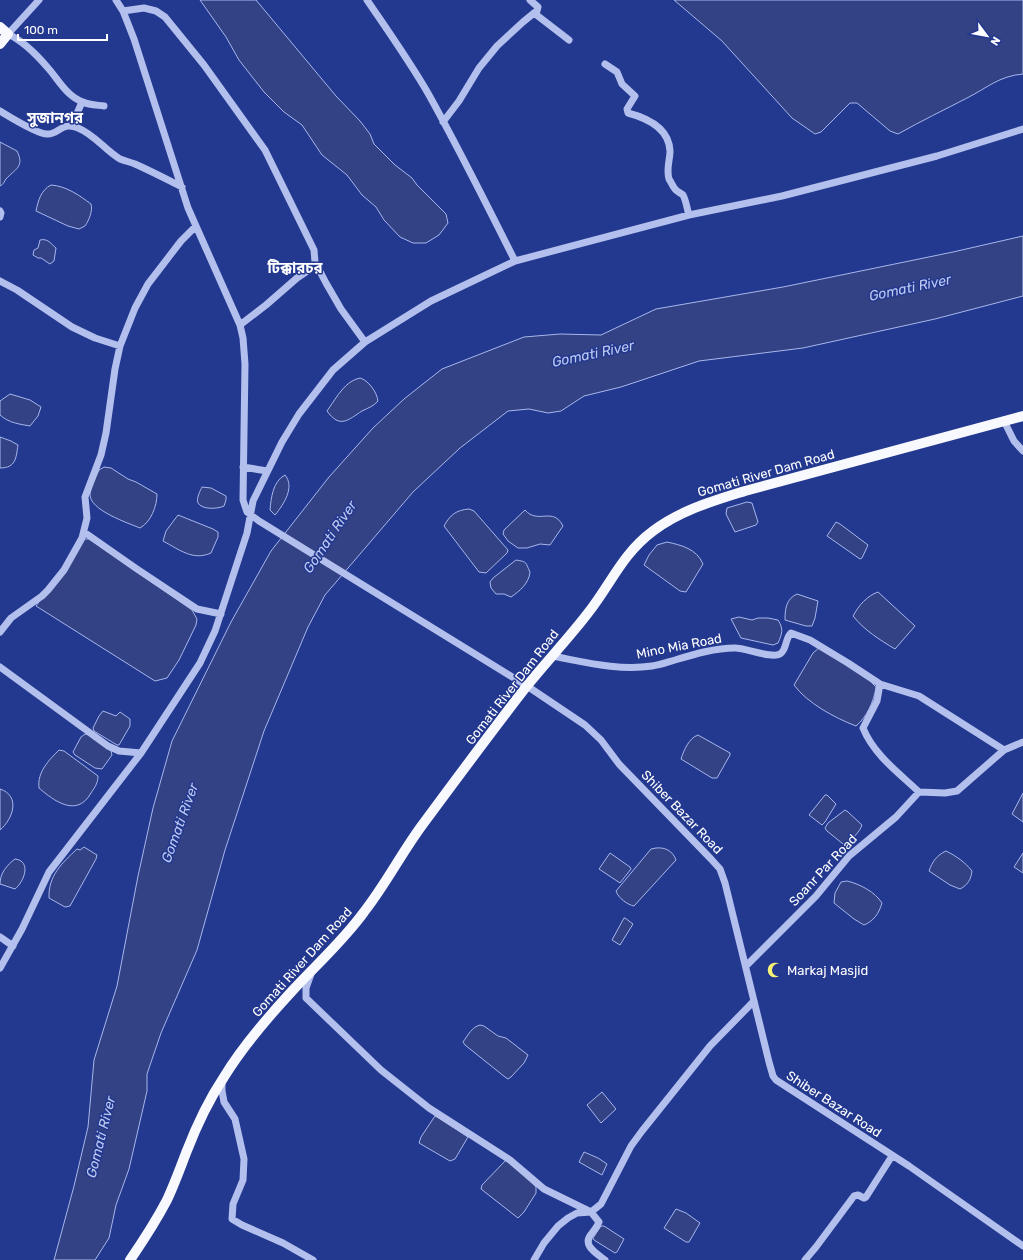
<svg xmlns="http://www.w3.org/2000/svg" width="1023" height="1260" viewBox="0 0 1023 1260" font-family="Rubik,'Noto Sans Bengali',sans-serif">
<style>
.water{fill:#334284;stroke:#a7b7ed}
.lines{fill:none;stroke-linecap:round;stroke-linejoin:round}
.minor{stroke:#b3bfec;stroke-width:7}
.major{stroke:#f8f9ff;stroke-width:10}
.labels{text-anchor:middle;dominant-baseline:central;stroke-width:3;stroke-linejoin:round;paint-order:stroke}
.street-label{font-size:13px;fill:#fff;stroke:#23388f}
.poi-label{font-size:13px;fill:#fff;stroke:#23388f;text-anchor:start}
.water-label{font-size:14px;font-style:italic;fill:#bfcaf3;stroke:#23388f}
.quarter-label{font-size:15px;font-weight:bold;fill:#fff;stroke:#23388f}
</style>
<rect width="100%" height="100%" fill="#23388f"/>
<!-- water -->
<path class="water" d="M200 0H256L336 96 360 121 370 134 374 144 395 165 412 178 417 185 446 214 448 223 439 235 426 243H413L400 237 384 220 376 207 362 195 347 175 322 155 302 125 284 112 264 92 239 60 226 37Z
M674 0H1023V74C999 76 987 88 967 98 944 110 921 121 898 134L890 131 857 103H850L821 132 815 134 792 118 722 41Z
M0 142 17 151C25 167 15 169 6 179 4 182 4 184 0 186Z
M51 185C66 186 79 195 91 204 93 211 89 220 85 226L79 229 68 226 36 211C38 201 41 190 51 185Z
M1023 236V296L935 319 803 348 699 361 621 387 584 396 561 411 548 413 529 409 508 411 460 448 413 492 325 595 308 627 264 731 225 850 197 950 161 1033 147 1074V1091L129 1169 116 1205 109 1238 95 1260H54L74 1186 88 1127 94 1060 117 986 138 876 153 808 172 741 231 622 271 551 329 477 373 428 404 399 442 369 524 337 560 334 601 335 656 309 783 287 953 252Z
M40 240C48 238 51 244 56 248L54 261 50 264 41 258H38L33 255 34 250 38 248Z
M360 378C368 380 377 392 378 401 374 406 368 408 362 411 348 420 340 429 327 411L329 408C337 397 345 381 360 378Z
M10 394 30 400 41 407 38 416 30 426C19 424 9 423 0 415V401Z
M0 437 11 441 18 445C16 458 16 468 0 468Z
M104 467 111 468 128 479 136 482 157 494C157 506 151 522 140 528 128 523 89 510 90 494 91 486 96 477 99 470Z
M285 475C295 487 284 504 275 515L270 510C271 498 273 481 285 475Z
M202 487 211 488 226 496V500L224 506C218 509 202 510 198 503 196 499 200 491 202 487Z
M747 502 752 503 758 522 756 525 735 532 726 514 727 508Z
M469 509 474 511 508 550 507 553 486 573 479 572 444 526C450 515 456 510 469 509Z
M525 510C538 525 553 506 563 526L550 545 540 544 527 548H518L508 541 503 534 504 530Z
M178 515 213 529 218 532V537L211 553C193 561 180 550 163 541L166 531Z
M836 522 840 524 868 545 862 558 860 559 827 536Z
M84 539H89L192 610 197 619 196 625 179 660 167 678 155 681 36 606Z
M667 542C681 545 697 549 703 564L686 592 680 591 644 565 649 555 657 545Z
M516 560C528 562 525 562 530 572 529 583 520 591 511 597L504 594H496L491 588 490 582 493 578Z
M878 592 915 626 895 649C880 640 864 630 853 616 859 605 867 596 878 592Z
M797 594 818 601 815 618 812 626H806L785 620C785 609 786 599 797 594Z
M739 617 752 620 758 618H768L778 620C784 629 782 634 778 643L773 645 741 638 731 619Z
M820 647 869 680 876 687C874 701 867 717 856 726 835 718 807 703 794 685L813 653Z
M103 711 116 716 120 712 130 719V726L119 745H117L94 731 93 728 99 716Z
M85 734 89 735 111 751 112 755 102 769 95 768 75 755 73 752 81 737Z
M698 735 730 753V755L717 778H712L681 759C684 750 689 738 698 735Z
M59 750 64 751 98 776C98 783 95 787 91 793 77 818 54 801 39 788 37 772 49 760 59 750Z
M0 789C21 796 13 819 0 830Z
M1023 793V822L1012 814Z
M825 795H827L836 804 825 822 822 825 809 815Z
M845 810 848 812 862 825C860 832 850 842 843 844L827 831 825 828 828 823Z
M84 847 97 855 96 859 70 906 65 907 49 898C48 876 62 863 77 849L80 850Z
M656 848C665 847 673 851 676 860L634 906C628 905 618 898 616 891L651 849Z
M946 851C956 856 965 862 972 871 971 879 968 885 960 889L950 885 929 871C932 862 937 855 946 851Z
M610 853 630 867 631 869 620 883 599 869Z
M1023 853V873L1014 867Z
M15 859C32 861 24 882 15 889L0 884C0 873 7 865 15 859Z
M847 881C860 884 875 892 882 903 879 913 874 921 864 925L854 919 834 903 835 893 841 882Z
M624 918H625L633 924 620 945 612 940Z
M480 1025 484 1026 498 1036 506 1038 528 1055 524 1063 511 1077 508 1079 505 1077 465 1045 463 1042C468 1035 472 1027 480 1025Z
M602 1092 616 1109 601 1123 587 1105Z
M435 1116 437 1117 468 1137 455 1159 450 1161 419 1143 421 1137Z
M584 1152 598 1158 607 1164 602 1175 579 1162Z
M506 1160 510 1162 536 1187V1193L524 1212 518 1218 481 1189 482 1185Z
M676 1209 686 1213 700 1223 689 1242H686L664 1228Z
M601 1226H604L624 1239 617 1252 615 1253 594 1240 593 1238Z"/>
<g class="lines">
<!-- minor -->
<path class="minor" d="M39 0 8 34C23 41 37 55 48 68 58 79 67 97 83 102 89 105 97 105 104 106
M116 0 123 11 134 39 188 208 240 325 243 338 245 364 243 500 247 512 259 521 527 686 585 725 601 740 619 764 711 859 720 869 725 883 769 1062 773 1076 776 1080 909 1166 1023 1246
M367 0C388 31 410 62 429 95 459 149 487 205 515 261
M530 0 538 7 537 11 534 13 569 40
M123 11 144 8 156 11 165 17 204 65 265 150 314 250 315 262 326 283 341 309 365 342
M605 64 617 72 622 84 635 96 627 109 628 113C647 118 669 128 670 151 670 160 666 169 669 179 671 182 673 187 675 189 677 192 681 193 683 195 686 200 687 209 689 215
M0 111C10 117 37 134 47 134 59 135 61 121 78 128 95 135 105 150 120 159 125 161 130 162 135 164 151 171 166 179 182 187
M443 122 459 101 479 68 497 46 523 22 534 13
M75 127V118L82 102
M0 211 1 213 0 217
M0 281 17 290 72 327 95 338 120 346
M240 325 266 305 297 278 316 265
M1004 421 1014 441 1023 451
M243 467 267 471
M84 532 137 569 197 609 221 614
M0 632 11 618 42 596 48 590 64 570 82 538 87 518 85 497 101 455 106 433 115 369 120 346 135 308 148 284 181 241 196 226
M552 656C585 662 618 671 652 666 660 665 668 662 675 660 695 654 715 648 735 648 746 648 772 659 780 654 787 650 785 638 791 633L810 640 848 663 880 684 919 696 1004 750
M0 667 108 746 119 751 141 753
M880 684 877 701 863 728C874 755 899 773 919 792
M919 792 945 793 957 791 1004 750 1023 742
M0 937 13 946
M746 966 816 896 849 856 896 817 919 792
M0 968 22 929 49 872 141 753 200 663 215 631 247 533 253 501 282 442 299 414 333 370 365 342 431 301 515 261 689 215 782 196 937 156 1023 129
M311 974 306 988V998L381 1070 429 1108 510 1160 544 1189 591 1212 599 1222C597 1227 595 1229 592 1233 581 1245 596 1253 605 1260
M222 1082V1091L224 1102 235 1119 244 1159 243 1180 233 1204 232 1219 242 1225 283 1243 313 1260
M534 1260 544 1243 558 1226 568 1218 577 1213 591 1212 601 1204 631 1146 642 1131 710 1046 754 1001
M805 1260 816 1247 854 1196 858 1195 864 1198 866 1197 892 1156"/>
<!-- major -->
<path class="major" d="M0 27 8 34 0 44
M130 1260C143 1241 156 1221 167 1200 174 1185 180 1169 186 1153 196 1127 208 1101 224 1077 243 1046 268 1017 293 990 317 964 343 941 364 912 386 884 402 852 423 824 457 778 491 732 526 687 546 662 568 639 588 613 611 584 622 554 653 531 681 510 713 501 745 491L1023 416"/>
</g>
<!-- icons -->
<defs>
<symbol id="mosque-bare" viewBox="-9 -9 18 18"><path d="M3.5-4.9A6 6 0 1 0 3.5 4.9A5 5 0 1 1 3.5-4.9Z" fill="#f7f175" stroke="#23388f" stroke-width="2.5" paint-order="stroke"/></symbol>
</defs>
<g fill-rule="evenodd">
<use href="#mosque-bare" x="764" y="959" width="22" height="22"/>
</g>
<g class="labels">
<!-- street labels -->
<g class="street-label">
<text transform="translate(766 473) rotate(-16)">Gomati River Dam Road</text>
<text transform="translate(679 646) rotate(-11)">Mino Mia Road</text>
<text transform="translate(512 687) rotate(-52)">Gomati River Dam Road</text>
<text transform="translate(682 812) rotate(46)">Shiber Bazar Road</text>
<text transform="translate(823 870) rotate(-47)">Soanr Par Road</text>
<text transform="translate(302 962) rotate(-48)">Gomati River Dam Road</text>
<text transform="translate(834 1104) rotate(33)">Shiber Bazar Road</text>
</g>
<!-- poi labels -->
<g class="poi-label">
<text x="787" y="970">Markaj Masjid</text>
</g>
<!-- water labels -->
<g class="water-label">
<text transform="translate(910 288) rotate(-12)">Gomati River</text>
<text transform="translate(593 354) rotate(-12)">Gomati River</text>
<text transform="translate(330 537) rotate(-56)">Gomati River</text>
<text transform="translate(180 823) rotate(-70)">Gomati River</text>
<text transform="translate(101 1137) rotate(-76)">Gomati River</text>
</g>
<!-- quarter labels -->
<g class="quarter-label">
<text x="55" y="118">সুজানগর</text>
<text x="295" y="268">টিক্কারচর</text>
</g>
</g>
<!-- north arrow -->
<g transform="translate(987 36) rotate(122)" stroke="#23388f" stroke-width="3" paint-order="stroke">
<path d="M0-3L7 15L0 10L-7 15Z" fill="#ffffff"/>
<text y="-6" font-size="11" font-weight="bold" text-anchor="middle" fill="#ffffff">N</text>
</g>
<!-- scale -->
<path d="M18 34v6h89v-6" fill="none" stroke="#ffffff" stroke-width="2"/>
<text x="24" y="34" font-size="12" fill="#ffffff" stroke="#23388f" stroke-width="3" paint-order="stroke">100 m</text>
</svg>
